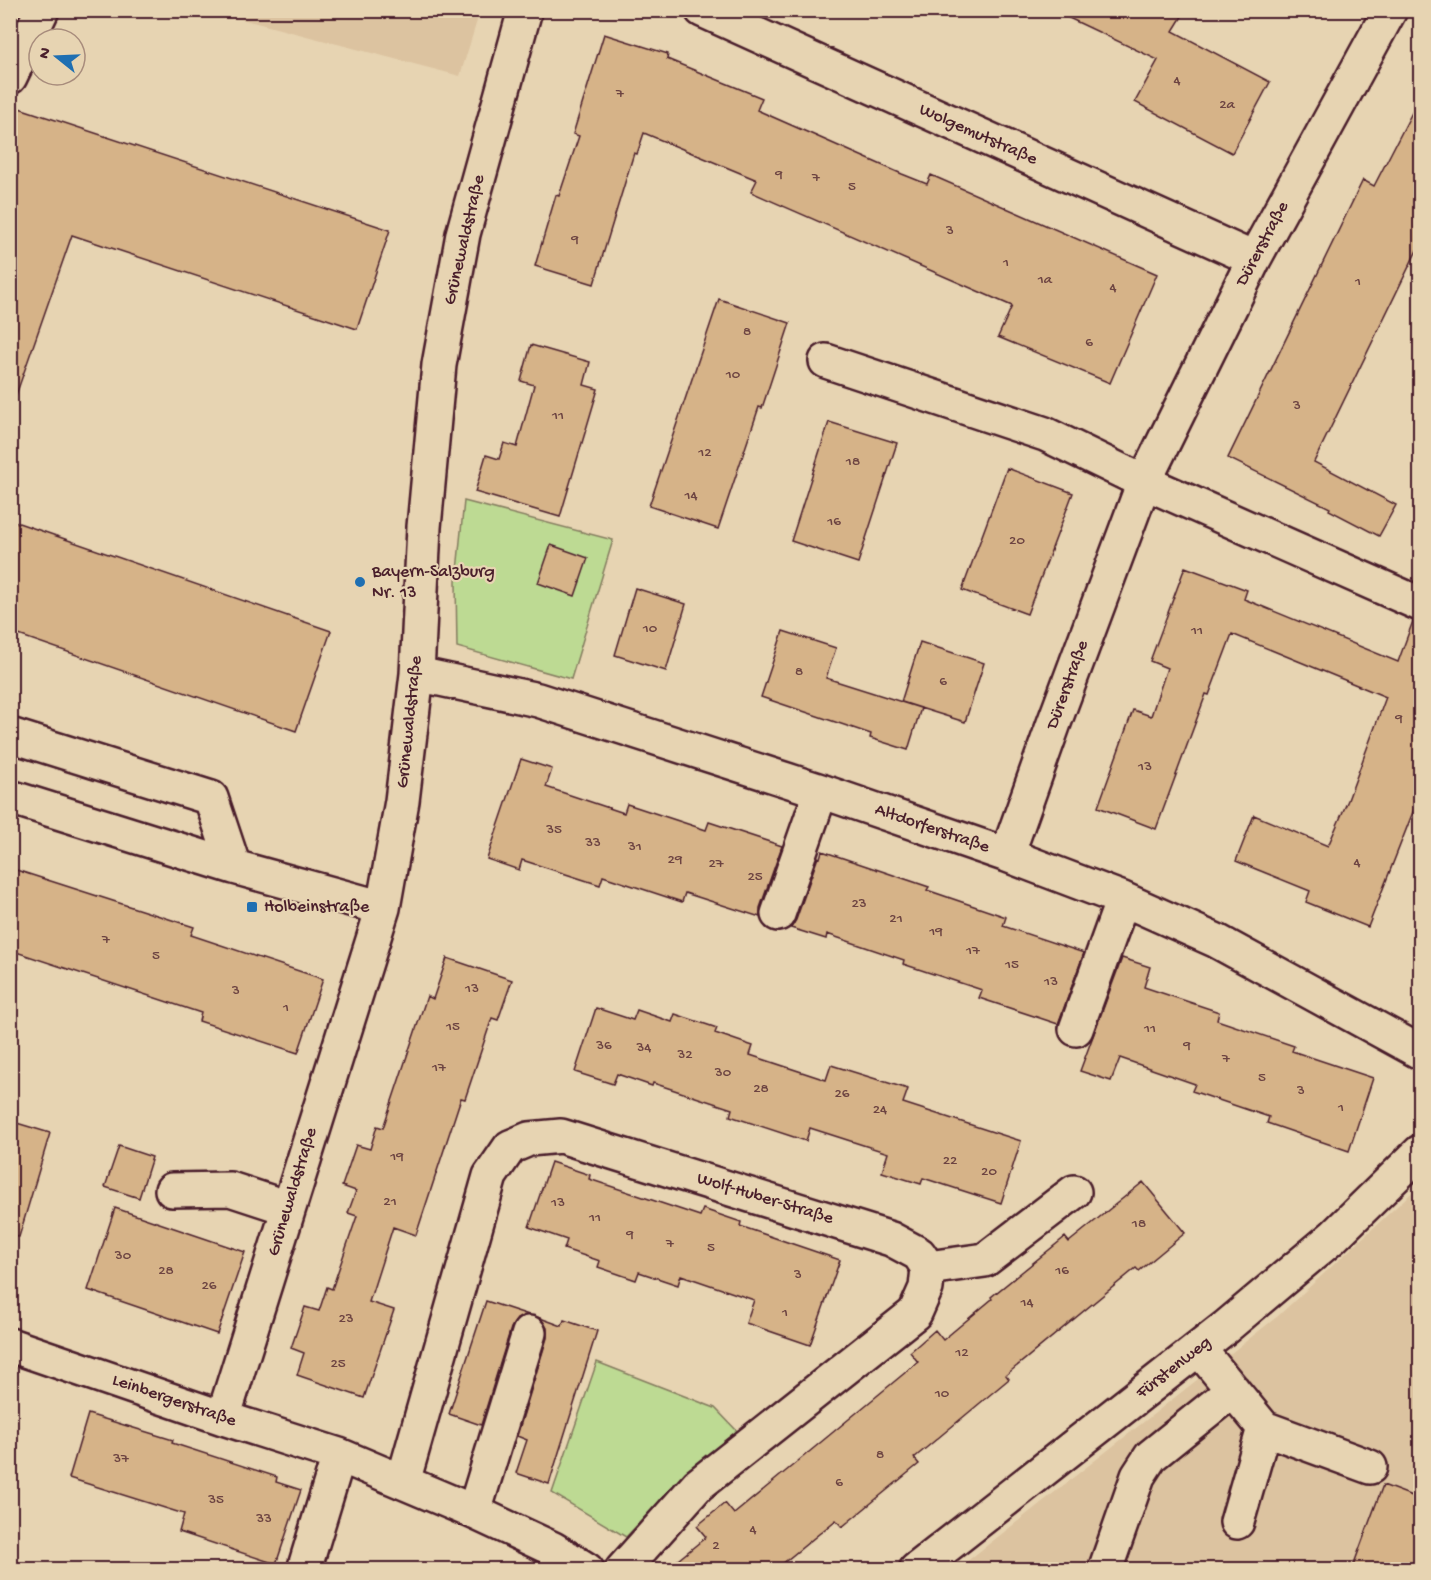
<svg xmlns="http://www.w3.org/2000/svg" width="1431" height="1580" viewBox="0 0 1431 1580" font-family="'Gochi Hand',sans-serif">
<style>
.built{fill:#dcc3a0}
.green{fill:#bdda93;stroke:#847c5f;stroke-width:1.5}
.building{fill:#d6b388;stroke:#4a1f2b;stroke-width:1.5}
.lines{fill:none;stroke-linecap:round;stroke-linejoin:round}
.minor-casing{stroke:#4a1f2b;stroke-width:38}
.minor{stroke:#e7d4b2;stroke-width:33}
.poi-dot{fill:#1f6fb2;stroke:#e7d4b2;stroke-width:2}
.labels{text-anchor:middle;dominant-baseline:central;stroke-width:4.5;stroke-linejoin:round;paint-order:stroke}
.number-label{font-size:15px;fill:#6d4442}
.street-label{font-size:18px;fill:#4a1f2b;stroke:#e7d4b2}
.poi-label{font-size:18px;fill:#4a1f2b;stroke:#e7d4b2;text-anchor:start}
</style>
<rect width="100%" height="100%" fill="#e7d4b2"/>
<filter id="ink" filterUnits="userSpaceOnUse"><feTurbulence type="fractalNoise" baseFrequency=".0167" numOctaves="2"/><feDisplacementMap in="SourceGraphic" scale="12" xChannelSelector="R" yChannelSelector="G"/><feConvolveMatrix kernelMatrix="1 2 1 2 8 2 1 2 1" color-interpolation-filters="sRGB"/></filter>
<g filter="url(#ink)">
<!-- built -->
<path class="built" d="M210 11 480 10V11L460 76Z
M1420 1185V1569L956 1570 1278 1316Z"/>
<!-- green -->
<path class="green" d="M464 501 613 540 571 679 457 647 456 581Z
M597 1362 715 1408 738 1432 672 1488 626 1537 552 1493Z"/>
<!-- building -->
<path class="building" d="M1052 10H1186L1173 31 1270 82 1232 153 1135 102 1158 60Z
M604 34 668 54 667 59 762 98 757 110 902 174 927 184 931 175 1157 274 1110 383 998 337 1012 306 751 192 757 180 644 133 637 154 634 153 594 284 535 266 556 195 559 196 579 136 573 134Z
M1420 97V244L1314 462 1396 505 1379 536 1329 510 1330 508 1228 458 1363 180 1374 186Z
M10 105 390 230 357 329 72 235 16 395 10 394Z
M719 299 790 323 762 408 759 407 718 529 649 506Z
M531 345 590 362 584 385 598 389 560 517 475 492 486 455 499 459 504 443 517 447 534 385 521 381Z
M829 422 897 443 858 563 791 541Z
M1007 468 1073 493 1027 614 962 590Z
M10 520 331 631 296 731 10 632Z
M551 545 588 558 575 596 538 583Z
M1185 567 1247 590 1244 599 1398 662 1413 621 1420 622V794L1368 927 1306 902 1310 891 1236 861 1254 815 1328 846 1348 800 1386 697 1232 634 1209 695 1206 694 1156 829 1098 807 1133 710 1151 716 1167 668 1150 661Z
M635 588 686 604 666 671 615 655Z
M783 631 836 648 826 678 921 708 908 750 870 738 871 734 761 697Z
M920 642 984 663 965 722 901 702Z
M521 759 552 769 546 787 624 813 627 804 706 830 709 822 782 846 760 908V917L685 893 682 902 603 876 600 885 522 860 519 870 487 859Z
M822 851 929 887 927 890 1006 917 1003 926 1084 953 1058 1024 979 998 982 990 903 964 904 960 827 934 826 939 791 928 796 920 818 857 820 858Z
M10 868 194 927 191 935 323 979 298 1053 199 1021 201 1013 10 950Z
M447 958 512 980 498 1020 492 1018 465 1099 461 1098 416 1235 393 1227 369 1302 394 1310 364 1398 297 1375 304 1353 291 1348 305 1307 319 1311 327 1287 332 1289 357 1216 348 1213 356 1191 342 1186 356 1145 370 1149 377 1126 383 1128 427 996 433 999Z
M1122 958 1150 967 1144 987 1219 1012 1217 1020 1294 1046 1292 1051 1373 1078 1349 1151 1267 1123 1269 1117 1192 1091 1195 1084 1120 1058 1111 1081 1080 1071Z
M596 1008 633 1020 637 1010 672 1022 675 1014 717 1028 715 1033 753 1046 750 1055 826 1080 831 1065 908 1089 903 1103 1021 1141 1001 1203 923 1178 921 1184 882 1172 888 1153 810 1128 806 1141 730 1116 732 1109 653 1083 652 1086 617 1074 613 1084 575 1072Z
M10 1121 50 1133 19 1237 10 1236Z
M119 1146 152 1157 139 1198 105 1187Z
M551 1162 590 1175 589 1179 700 1216 703 1209 741 1222 740 1226 840 1260 810 1345 746 1323 754 1300 681 1275 678 1285 639 1272 636 1280 598 1267 600 1261 564 1249 567 1240 529 1227Z
M1143 1182 1185 1233 1139 1271 1136 1268 1006 1375 1009 1379 914 1458 919 1464 881 1495 842 1527 836 1520 776 1569H667L706 1537 697 1526 725 1503 734 1514 918 1362 910 1352 935 1330 943 1340 992 1299 991 1297 1065 1237 1069 1242Z
M115 1208 245 1252 217 1334 88 1290Z
M486 1301 529 1315 517 1319 511 1328 481 1425 449 1414Z
M540 1318 562 1326 564 1320 597 1331 549 1484 516 1473 527 1440 517 1436 547 1338V1328Z
M88 1414 173 1440 172 1443 277 1477 276 1482 301 1490 276 1564 179 1532 184 1514 69 1478Z
M1383 1485 1420 1499V1569H1352Z"/>
<g class="lines">
<defs>
<path id="minor" d="M702 10 1254 259
M10 77 42 10
M826 361 1045 434 1144 482 1420 604
M417 674 538 700 821 791 1007 855 1123 899 1217 941 1420 1052
M10 735 211 798 234 867
M10 797 234 867 383 908
M1007 855 1054 723 1144 482 1254 259 1390 10
M778 914 821 791
M1076 1029 1123 899
M172 1190 230 1189 288 1208
M928 1268 985 1260 1074 1192
M10 1345 223 1418 339 1455 474 1512 553 1549 587 1570
M1199 1349 1264 1428 1237 1522
M223 1418 383 908 402 801 417 674 424 527 439 365 463 234 525 10
M1264 1428 1370 1467
M403 1482 490 1176 510 1147 529 1139 561 1136 891 1239 919 1254 928 1268 926 1288 915 1313 698 1485 622 1570
M474 1512 529 1333
M304 1570 339 1455
M916 1570 1226 1327 1333 1237 1420 1152
M1105 1570 1138 1476 1151 1456 1233 1390"/>
</defs>
<!-- minor casing -->
<use href="#minor" class="minor-casing"/>
<!-- minor -->
<use href="#minor" class="minor"/>
</g>
</g>
<!-- markers -->
<g class="poi-dot">
<circle cx="360" cy="582" r="6"/>
<rect x="246" y="901" width="12" height="12" rx="3"/>
</g>
<g class="labels">
<!-- number labels -->
<g class="number-label">
<text x="1177" y="81">4</text>
<text x="620" y="94">7</text>
<text x="1227" y="105">2a</text>
<text x="779" y="175">9</text>
<text x="816" y="178">7</text>
<text x="852" y="187">5</text>
<text x="950" y="231">3</text>
<text x="575" y="240">9</text>
<text x="1006" y="263">1</text>
<text x="1045" y="280">1a</text>
<text x="1358" y="282">1</text>
<text x="1113" y="288">4</text>
<text x="747" y="332">8</text>
<text x="1089" y="343">6</text>
<text x="733" y="375">10</text>
<text x="1297" y="406">3</text>
<text x="558" y="416">11</text>
<text x="705" y="453">12</text>
<text x="853" y="462">18</text>
<text x="691" y="496">14</text>
<text x="834" y="522">16</text>
<text x="1017" y="541">20</text>
<text x="650" y="629">10</text>
<text x="1197" y="631">11</text>
<text x="799" y="672">8</text>
<text x="943" y="682">6</text>
<text x="1399" y="719">9</text>
<text x="1145" y="767">13</text>
<text x="554" y="830">35</text>
<text x="593" y="843">33</text>
<text x="635" y="847">31</text>
<text x="675" y="860">29</text>
<text x="1357" y="863">4</text>
<text x="716" y="864">27</text>
<text x="755" y="877">25</text>
<text x="859" y="904">23</text>
<text x="896" y="919">21</text>
<text x="936" y="932">19</text>
<text x="106" y="940">7</text>
<text x="973" y="951">17</text>
<text x="156" y="956">5</text>
<text x="1012" y="965">15</text>
<text x="1051" y="982">13</text>
<text x="472" y="989">13</text>
<text x="236" y="991">3</text>
<text x="286" y="1008">1</text>
<text x="453" y="1027">15</text>
<text x="1150" y="1029">11</text>
<text x="604" y="1046">36</text>
<text x="1187" y="1046">9</text>
<text x="644" y="1048">34</text>
<text x="685" y="1055">32</text>
<text x="1226" y="1059">7</text>
<text x="439" y="1068">17</text>
<text x="723" y="1073">30</text>
<text x="1262" y="1078">5</text>
<text x="761" y="1089">28</text>
<text x="1301" y="1091">3</text>
<text x="842" y="1094">26</text>
<text x="1341" y="1108">1</text>
<text x="880" y="1110">24</text>
<text x="397" y="1157">19</text>
<text x="950" y="1161">22</text>
<text x="989" y="1172">20</text>
<text x="390" y="1202">21</text>
<text x="558" y="1203">13</text>
<text x="595" y="1218">11</text>
<text x="1139" y="1224">18</text>
<text x="630" y="1235">9</text>
<text x="670" y="1244">7</text>
<text x="711" y="1248">5</text>
<text x="123" y="1256">30</text>
<text x="166" y="1271">28</text>
<text x="1062" y="1271">16</text>
<text x="798" y="1275">3</text>
<text x="209" y="1286">26</text>
<text x="1027" y="1303">14</text>
<text x="785" y="1313">1</text>
<text x="346" y="1319">23</text>
<text x="962" y="1353">12</text>
<text x="338" y="1364">25</text>
<text x="942" y="1394">10</text>
<text x="880" y="1455">8</text>
<text x="121" y="1459">37</text>
<text x="839" y="1483">6</text>
<text x="216" y="1500">35</text>
<text x="264" y="1519">33</text>
<text x="753" y="1530">4</text>
<text x="716" y="1546">2</text>
</g>
<!-- street labels -->
<g class="street-label">
<text transform="translate(978 135) rotate(24)">Wolgemutstraße</text>
<text transform="translate(465 240) rotate(-77)">Grünewaldstraße</text>
<text transform="translate(1263 244) rotate(-62)">Dürerstraße</text>
<text transform="translate(1068 685) rotate(-70)">Dürerstraße</text>
<text transform="translate(410 722) rotate(-84)">Grünewaldstraße</text>
<text transform="translate(932 829) rotate(19)">Altdorferstraße</text>
<text transform="translate(293 1192) rotate(-73)">Grünewaldstraße</text>
<text transform="translate(765 1199) rotate(17)">Wolf-Huber-Straße</text>
<text transform="translate(1174 1368) rotate(-38)">Fürstenweg</text>
<text transform="translate(174 1401) rotate(19)">Leinbergerstraße</text>
</g>
<!-- poi labels -->
<g class="poi-label">
<text x="372" y="572">Bayern-Salzburg<tspan x="372" dy="21">Nr. 13</tspan></text>
<text x="264" y="907">Holbeinstraße</text>
</g>
</g>
<!-- margin -->
<rect width="1431" height="1580" fill="none" stroke="#e7d4b2" stroke-width="36"/>
<rect x="18" y="18" width="1395" height="1544" fill="none" stroke="#4a1f2b" stroke-width="2" filter="url(#ink)"/>
<!-- north arrow -->
<g transform="translate(57 57) rotate(288)"><circle r="28" fill="#e7d4b2" stroke="#a88c7c" stroke-width="1.5"/>
<path d="M0-4.5L10 22L0 15L-10 22Z" fill="#1f6fb2"/>
<text y="-9" font-size="16" font-weight="bold" text-anchor="middle" fill="#4a1f2b">N</text>
</g>
</svg>
